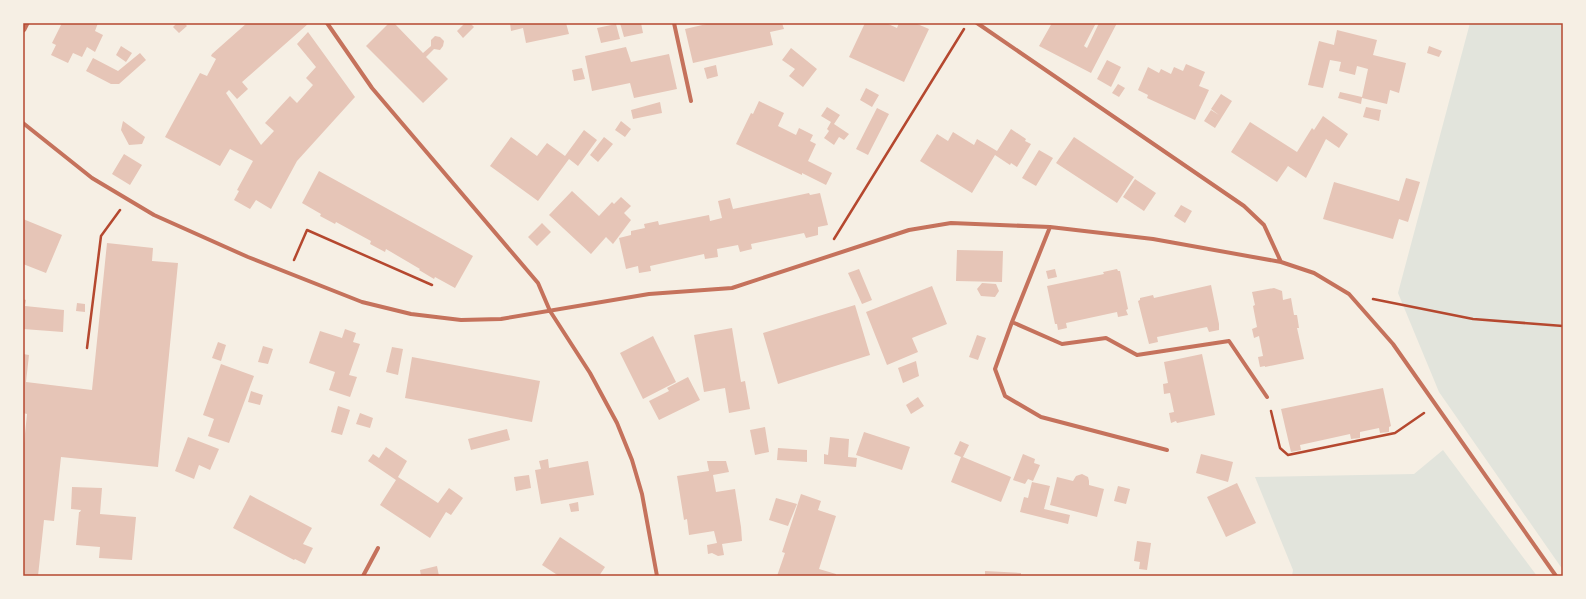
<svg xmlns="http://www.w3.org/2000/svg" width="1586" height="599" viewBox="0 0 1586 599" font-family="Rubik,sans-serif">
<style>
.green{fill:#e2e4dc}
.building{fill:#e6c5b7}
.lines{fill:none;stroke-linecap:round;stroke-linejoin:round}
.path{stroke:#b5482f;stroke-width:2.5}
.minor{stroke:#c5725c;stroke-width:4}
.tertiary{stroke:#c5725c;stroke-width:7}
.neatline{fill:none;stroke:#b5482f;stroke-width:1.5}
</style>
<rect width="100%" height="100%" fill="#f6efe4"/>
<!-- green -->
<path class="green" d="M1470 23H1563V570L1439 392 1398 293Z
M1443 450 1537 576H1292L1293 570 1255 477 1414 474Z"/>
<!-- building -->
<path class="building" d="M62 23H98L95 31 103 35 95 52 87 47 82 57 73 53 68 63 51 55 56 45 52 43Z
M177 23H186L185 24 187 26 179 33 173 27Z
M247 23H309L242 82 248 89 237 99 229 90 226 93 261 145 274 131 265 123 290 96 297 103 313 85 306 78 316 67 297 44 308 32 355 97 297 161 271 209 256 200 250 209 234 200 239 191 237 190 253 161 230 149 220 166 165 137 200 73 207 76 216 59 211 56 212 54Z
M389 23H394L423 53 431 46V40L435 36 440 37 444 41 443 46 440 50 434 49 426 57 448 79 423 103 366 46Z
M465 23H470L474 27 463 38 457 31Z
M510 23H566L569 34 526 43 523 28 511 31Z
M620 23H641L643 33 624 37Z
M711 23H782L784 29 770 32 773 45 693 63 685 29Z
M865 23H886L897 28 899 23H915L929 29 904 82 849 57Z
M1052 23H1096L1084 46 1087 48 1099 23H1117L1091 73 1039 46Z
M616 24 620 39 601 43 597 28Z
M1337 30 1377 40 1373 55 1406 63 1399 93 1390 90 1387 104 1362 98 1361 104 1338 98 1340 92 1362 97 1368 69 1357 66 1355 75 1339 71 1341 62 1330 60 1323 88 1308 85 1319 41 1334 45Z
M121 46 132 53 126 62 116 55Z
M1429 46 1442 51 1439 57 1427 53Z
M626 47 631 62 669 54 677 89 634 98 630 83 592 91 585 56Z
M791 48 817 69 803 87 789 76 795 69 782 60Z
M140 53 146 60 119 84H111L86 71 93 58 118 71Z
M1107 60 1121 67 1111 87 1097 79Z
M1186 64 1205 72 1199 86 1209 90 1195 120 1147 98 1148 95 1138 90 1148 67 1159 73 1161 69 1171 74 1174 67 1183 71Z
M716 65 718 76 707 79 704 68Z
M582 68 585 79 574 81 572 70Z
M1118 84 1125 88 1119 97 1112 93Z
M866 88 879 95 872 107 860 100Z
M1221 94 1232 101 1215 128 1204 121 1211 110 1219 115 1211 109Z
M759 101 784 113 778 126 796 135 799 128 813 135 810 141 816 144 808 161 832 173 826 185 802 173V175L736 144 751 113 753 114Z
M660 102 662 113 633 119 631 110Z
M827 107 840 115 834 124 849 134 844 140 839 137 834 145 824 138 829 131 827 129 831 122 821 116Z
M1366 107 1381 110 1379 121 1363 117Z
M877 108 889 114 868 155 856 149Z
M1323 116 1348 134 1339 148 1326 139 1306 178 1288 166 1277 182 1231 152 1250 122 1297 152 1312 128 1314 130Z
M123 121 145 137 142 144 129 145 121 130Z
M621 121 631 129 625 137 615 130Z
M1011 129 1026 139 1025 141 1031 144 1017 167 1011 163 1010 165 995 155 972 193 920 161 937 134 948 141 953 132 974 145 977 139 997 151Z
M584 130 597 140 578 166 569 159 538 201 490 166 511 137 537 156 547 143 565 156Z
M604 137 613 144 598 162 590 155Z
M1074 137 1134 177 1117 203 1056 163Z
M1039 150 1053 158 1036 186 1022 178Z
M124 154 142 165 130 185 112 174Z
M319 171 473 256 455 288 435 277 434 279 419 270 420 269 386 249 385 252 370 244 371 241 336 222 335 224 320 216 321 214 302 203Z
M1406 178 1420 182 1408 222 1399 219 1393 239 1323 219 1334 182 1399 201Z
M1135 179 1156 193 1144 211 1123 197Z
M572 191 599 216 612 202 614 204 621 197 631 206 624 213 631 220 613 244 606 237 591 254 549 215Z
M809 193 810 195 820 193 828 225 818 227V235L806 238 804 233 751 244 752 249 740 252 738 245 717 249 718 257 705 259 704 254 650 266 651 271 639 273 638 266 626 269 619 238 631 235V231L645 228 644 224 658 221 659 225 709 215 710 221 722 218 718 201 730 198 733 209Z
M1181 205 1192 211 1185 223 1174 216Z
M23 219 62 235 46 273 23 264Z
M542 223 551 232 537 246 528 237Z
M107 243 153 248 152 261 178 263 158 467 61 457 54 521 44 520 38 576H23V453L27 414 23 413V354L29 355 26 382 92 390Z
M957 250 1003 251 1002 282 956 281Z
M859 269 872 300 862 304 848 273Z
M1055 269 1057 277 1048 279 1046 271Z
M1117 269 1118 271H1120L1128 309 1126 310 1128 315 1118 317 1117 312 1066 323 1067 328 1058 330 1057 324H1055L1047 286 1104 274 1103 272Z
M982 283 996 284 999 291 995 297 981 296 977 289Z
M1211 285 1219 324V330L1209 332 1207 327 1157 337 1158 342 1149 344 1138 301 1140 300V298L1153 295 1154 298Z
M932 286 947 324 912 338 918 352 887 365 866 312Z
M1274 288 1282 291 1283 300 1291 298 1294 315H1297L1299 328H1297L1304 359 1265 367V366L1260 367 1258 357 1263 356 1259 336 1254 338 1252 329 1257 327 1253 306 1255 305 1252 292Z
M23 299 26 300 25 306 64 310 63 332 23 329Z
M77 303 85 304V312L76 311Z
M855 305 870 355 778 384 763 333Z
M732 328 741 382 745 381 750 409 729 413 725 388 704 392 694 335Z
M345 329 356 333 353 342 360 344 349 375 357 377 350 397 329 390 335 372 309 363 320 331 342 338Z
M977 335 986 338 978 360 969 357Z
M653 336 676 382 643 399 620 353Z
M218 342 226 345 221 361 212 358Z
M263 346 273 349 268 364 258 362Z
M392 347 403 349 398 375 386 372Z
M1202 354 1215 415 1177 423 1176 421 1171 423 1169 413 1174 412 1170 393 1164 394 1163 384 1168 383 1164 362Z
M412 357 540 381 532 422 405 398Z
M916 361 919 376 903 383 898 368Z
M221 364 254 376 229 443 208 436 214 419 203 415Z
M688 377 700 400 659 420 649 401 669 391 667 388Z
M1383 388 1391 426 1389 427V432L1380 433 1379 428 1360 432V438L1351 439 1350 434 1300 445 1301 450 1291 452 1281 409Z
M251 391 263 395 260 405 248 402Z
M918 397 924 406 911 414 906 405Z
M338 406 350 410 342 435 331 432Z
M360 413 373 418 370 428 356 424Z
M765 427 769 452 755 455 750 430Z
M507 429 510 440 471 450 468 439Z
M864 432 910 447 902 470 856 455Z
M188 437 219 449 210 470 199 465 194 479 175 471Z
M830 437 849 439 848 457 857 458 856 467 824 464V454L828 455Z
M960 441 969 445 963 457 1011 477 1001 502 951 482 961 457 954 454Z
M386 447 407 461 398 477 438 503 449 488 463 498 451 515 446 512 430 538 380 505 396 480 368 461 373 454 379 458Z
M778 448 807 450V462L777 460Z
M1023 454 1035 459 1034 463 1040 465 1033 481 1028 479 1025 484 1013 480Z
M1201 454 1233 462 1228 482 1196 473Z
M548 459 549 468 588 461 594 495 541 504 535 470 541 469 539 461Z
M707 461H726L729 472 713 475 716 492 735 489 741 527 742 541 722 544 724 555 718 556 712 553 708 554 707 545 717 543 714 531 689 535 687 519 684 520 677 476 709 471Z
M1082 474 1088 477 1089 481V485L1104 489 1097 517 1050 505 1057 477 1073 481 1076 476Z
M529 475 531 488 516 491 514 477Z
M1032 482 1050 486 1044 509 1070 515 1068 524 1020 512 1024 497 1028 498Z
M1237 483 1256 523 1226 537 1207 497Z
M1118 486 1130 489 1126 504 1114 501Z
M72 487 102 488 100 514 136 517 132 560 99 558 100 547 76 545 79 512H80L81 510 71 509Z
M801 494 821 501 818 510 836 516 819 569 836 574V576H777L785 553 782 552Z
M250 495 312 528 303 544 313 548 305 564 295 559 294 560 233 528Z
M776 498 797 504 788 526 769 520Z
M578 502 579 511 571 512 569 504Z
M560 537 605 567 599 576H559L542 565Z
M1137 541 1151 543 1147 570 1139 569 1140 562 1134 561Z
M437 566 439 576H421L420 570Z
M985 571 1021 573V576H985Z"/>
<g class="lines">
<!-- path -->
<path class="path" d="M834 239 964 29
M294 260 307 230 432 285
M1373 299 1473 319 1563 326
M87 348 101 236 120 210
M1271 411 1280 448 1288 455 1395 433 1424 413"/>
<!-- minor -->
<path class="minor" d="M327 23 372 88 538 283 550 311 590 373 617 423 632 460 642 494 657 576
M674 23 691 101
M977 23 1244 206 1264 225 1281 262
M23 123 92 178 154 215 248 257 362 302 411 314 461 320 501 319 649 294 732 288 909 230 951 223 1050 227 1153 239 1281 262 1314 273 1349 294 1393 344 1556 576
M1050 227 1012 322 995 369 1005 396 1041 417 1167 450
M1012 322 1062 344 1106 338 1137 355 1229 341 1267 397
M363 576 378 548"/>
<!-- tertiary -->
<path class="tertiary" d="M23 29 26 23"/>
</g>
<!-- border -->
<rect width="1586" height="599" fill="none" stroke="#f6efe4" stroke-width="48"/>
<rect x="24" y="24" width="1538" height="551" class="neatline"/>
</svg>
